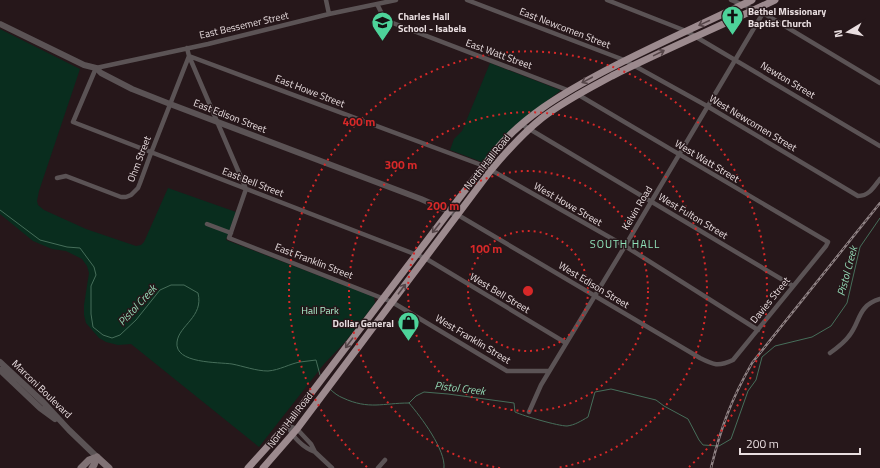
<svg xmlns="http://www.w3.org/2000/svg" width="880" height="468" viewBox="0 0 880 468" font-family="'Titillium Web',sans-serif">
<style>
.green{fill:#092d1e}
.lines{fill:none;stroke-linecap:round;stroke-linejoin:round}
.stream{stroke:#466e5a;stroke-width:1}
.minor{stroke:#5b5355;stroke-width:4.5}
.tertiary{stroke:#5b5355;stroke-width:6}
.secondary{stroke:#807275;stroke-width:7}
.primary{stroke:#9c8a8e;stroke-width:7}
.rail-casing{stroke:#8f8284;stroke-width:2.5}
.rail{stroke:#26171a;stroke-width:1;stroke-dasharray:3;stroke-linecap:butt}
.oneway{stroke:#554548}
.ring{fill:none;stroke:#d62828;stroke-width:2;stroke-dasharray:2 4}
.labels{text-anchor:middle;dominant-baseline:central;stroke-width:3;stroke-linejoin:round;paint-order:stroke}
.poi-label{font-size:10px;font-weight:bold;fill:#e9dee0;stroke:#26171a;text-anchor:start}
.street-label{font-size:10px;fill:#e9dee0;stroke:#26171a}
.park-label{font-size:10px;fill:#aef4d0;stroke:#26171a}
.neighbourhood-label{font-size:11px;letter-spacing:1px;fill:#90e3ba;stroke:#26171a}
.water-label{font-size:11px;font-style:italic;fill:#93d9b5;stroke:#26171a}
.centre{fill:#d62828;stroke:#26171a;stroke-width:2}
.ring-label{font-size:12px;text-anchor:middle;font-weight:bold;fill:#d62828;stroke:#26171a;stroke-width:3;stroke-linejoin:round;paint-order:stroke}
</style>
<rect width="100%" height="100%" fill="#26171a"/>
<!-- green -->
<path class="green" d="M0 29 80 69 39 191 37 201 38 205 44 210 86 229 136 246 141 245 144 242 168 188 236 212 226 240 374 297 375 303 345 342 324 364 259 447 131 344 118 345 106 342 99 338 86 323 84 315V305L89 273 87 266 82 259 66 251 52 249 33 241 0 214Z
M490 63 560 90V91L515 125 482 162 450 150 454 139 462 131Z"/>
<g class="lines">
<!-- stream -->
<path class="stream" d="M0 210 40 240 67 247 80 248 94 267 96 275 91 286V314L93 327 103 335 112 338 120 335 136 320 160 290 171 285H184L198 293C204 317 179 325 177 342 174 364 219 362 232 364 243 366 256 371 268 371 280 370 289 364 300 362 305 361 311 361 316 360L320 375
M330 389C334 393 338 396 343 398 369 410 383 403 409 403L416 396 424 392 448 394 514 403 515 412C524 416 558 426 567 426 575 425 581 421 588 417L595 392 611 389 656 400 664 406 688 419 699 440 703 445 719 446 731 439 748 391 756 380 762 357 775 346 812 337 831 326 847 303 860 247 880 218
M409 403C421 417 446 450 444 468"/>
<!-- minor -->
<path class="minor" d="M326 0 329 14
M396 0 329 14 208 44 96 68 73 122 425 258 566 343
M467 0 624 60 707 106 858 196C869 196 874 187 880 179
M607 0 686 31 880 146
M731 0 763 13 880 83
M377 4 385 20 570 91
M187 48 189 56 246 189 229 238 392 302 507 371H549
M521 124 793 286
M57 178 66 176 121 197H126L131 195 138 188 140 183 151 153 189 56 484 166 625 246 758 330
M458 215 700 358C714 365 718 367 733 360L826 246 828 242 577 94
M207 224 231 233
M830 353C837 348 844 343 849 336 861 321 857 306 880 299
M529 412 541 385 625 246 763 13
M287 425 297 429 311 444 315 452 332 468
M287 425C293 437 302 447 315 452
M378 468 385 460"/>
<!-- tertiary -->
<path class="tertiary" d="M0 24 84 65 96 68 101 73 132 89 170 104 421 199 453 213
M0 362 44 403 69 430 97 457
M0 370 40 408 55 419"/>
<!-- secondary -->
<path class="secondary" d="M97 457 109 468
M81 468 89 460 97 457
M92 468 94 465 97 457"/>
<!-- primary -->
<path class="primary" d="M248 468 287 425 495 151C523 117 560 95 599 74 649 47 701 25 752 0
M263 468 297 429 491 170C507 151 523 133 542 118 564 101 588 89 612 76 666 49 721 26 775 0"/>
<defs>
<path id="rail" d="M711 468C721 427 731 400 752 363L880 203"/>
</defs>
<!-- rail casing -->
<use href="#rail" class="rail-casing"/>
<!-- rail -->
<use href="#rail" class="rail"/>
</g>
<!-- one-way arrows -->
<defs><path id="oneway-shaft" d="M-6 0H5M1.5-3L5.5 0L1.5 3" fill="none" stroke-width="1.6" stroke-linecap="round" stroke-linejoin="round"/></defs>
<g class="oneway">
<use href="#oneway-shaft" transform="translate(704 23) rotate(155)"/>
<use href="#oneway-shaft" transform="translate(659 53) rotate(-26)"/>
<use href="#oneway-shaft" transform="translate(587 80) rotate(152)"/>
<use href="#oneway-shaft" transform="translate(436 228) rotate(128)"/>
<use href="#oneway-shaft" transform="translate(402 289) rotate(-53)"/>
<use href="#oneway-shaft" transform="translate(349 343) rotate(127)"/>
</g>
<!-- distance rings -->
<g class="ring">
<circle cx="528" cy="291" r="60"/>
<circle cx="528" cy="291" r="120"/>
<path d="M500 468A179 179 0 1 1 556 468"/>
<path d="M367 467A239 239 0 1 1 689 467"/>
</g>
<!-- icons -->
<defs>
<symbol id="church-pin" viewBox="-11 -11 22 30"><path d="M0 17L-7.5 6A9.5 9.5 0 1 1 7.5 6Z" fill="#4dd39a" stroke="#26171a"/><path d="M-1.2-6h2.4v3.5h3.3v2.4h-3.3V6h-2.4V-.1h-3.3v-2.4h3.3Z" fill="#111"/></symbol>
<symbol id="school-pin" viewBox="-11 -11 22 30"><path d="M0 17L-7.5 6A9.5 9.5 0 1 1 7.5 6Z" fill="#4dd39a" stroke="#26171a"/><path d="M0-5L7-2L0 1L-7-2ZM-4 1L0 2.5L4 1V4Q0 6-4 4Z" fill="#111"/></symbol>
<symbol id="shop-pin" viewBox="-11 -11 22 30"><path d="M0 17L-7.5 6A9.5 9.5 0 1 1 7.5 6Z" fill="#4dd39a" stroke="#26171a"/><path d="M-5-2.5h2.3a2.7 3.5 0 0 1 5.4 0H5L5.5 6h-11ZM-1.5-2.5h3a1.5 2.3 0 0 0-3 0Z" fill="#111"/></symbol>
</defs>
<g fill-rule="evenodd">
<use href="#church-pin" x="720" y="4" width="25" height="34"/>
<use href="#school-pin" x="370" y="10" width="25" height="34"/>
<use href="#shop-pin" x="396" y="310" width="25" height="34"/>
</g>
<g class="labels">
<!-- poi labels -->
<g class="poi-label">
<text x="748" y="11">Bethel Missionary<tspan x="748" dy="12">Baptist Church</tspan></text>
<text x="398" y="16">Charles Hall<tspan x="398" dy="12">School - Isabela</tspan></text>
<text x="394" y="323" text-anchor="end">Dollar General</text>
</g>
<!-- street labels -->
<g class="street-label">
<text transform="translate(244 25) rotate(-13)">East Bessemer Street</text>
<text transform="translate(565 28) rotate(21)">East Newcomen Street</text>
<text transform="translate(499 54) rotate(20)">East Watt Street</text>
<text transform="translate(788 80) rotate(31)">Newton Street</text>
<text transform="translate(310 91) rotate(21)">East Howe Street</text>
<text transform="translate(230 116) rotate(21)">East Edison Street</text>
<text transform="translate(753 123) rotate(31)">West Newcomen Street</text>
<text transform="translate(139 159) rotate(-69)">Ohm Street</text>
<text transform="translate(707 161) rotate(31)">West Watt Street</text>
<text transform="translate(487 162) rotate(-51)">North Hall Road</text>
<text transform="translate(253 182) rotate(21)">East Bell Street</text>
<text transform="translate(568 204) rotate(30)">West Howe Street</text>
<text transform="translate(637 208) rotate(-59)">Kelvin Road</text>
<text transform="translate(693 216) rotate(31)">West Fulton Street</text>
<text transform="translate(314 261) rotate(21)">East Franklin Street</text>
<text transform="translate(594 285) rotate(31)">West Edison Street</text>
<text transform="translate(500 293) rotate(31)">West Bell Street</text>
<text transform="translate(770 300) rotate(-51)">Davies Street</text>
<text transform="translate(473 339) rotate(31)">West Franklin Street</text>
<text transform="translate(42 389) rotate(44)">Marconi Boulevard</text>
<text transform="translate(290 420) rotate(-52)">North Hall Road</text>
</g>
<!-- park labels -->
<g class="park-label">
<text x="320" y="310">Hall Park</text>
</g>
<!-- neighbourhood labels -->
<g class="neighbourhood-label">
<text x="625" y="244">SOUTH HALL</text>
</g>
<!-- water labels -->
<g class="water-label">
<text transform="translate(847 271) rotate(-75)">Pistol Creek</text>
<text transform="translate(137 305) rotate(-47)">Pistol Creek</text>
<text transform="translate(460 388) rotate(7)">Pistol Creek</text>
</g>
</g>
<circle cx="528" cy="291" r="6" class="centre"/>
<g class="ring-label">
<text x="359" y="126">400 m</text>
<text x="401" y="169">300 m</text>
<text x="443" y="210">200 m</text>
<text x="486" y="253">100 m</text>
</g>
<!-- north arrow -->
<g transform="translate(848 32) rotate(260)" stroke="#26171a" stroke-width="3" paint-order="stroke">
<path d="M0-3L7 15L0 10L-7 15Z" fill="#e9dee0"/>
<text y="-6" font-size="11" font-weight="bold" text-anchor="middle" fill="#e9dee0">N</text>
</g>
<!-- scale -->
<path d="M740 448v6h120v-6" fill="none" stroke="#e9dee0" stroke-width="2"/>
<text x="746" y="448" font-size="12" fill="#e9dee0" stroke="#26171a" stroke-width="3" paint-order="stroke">200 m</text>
</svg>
